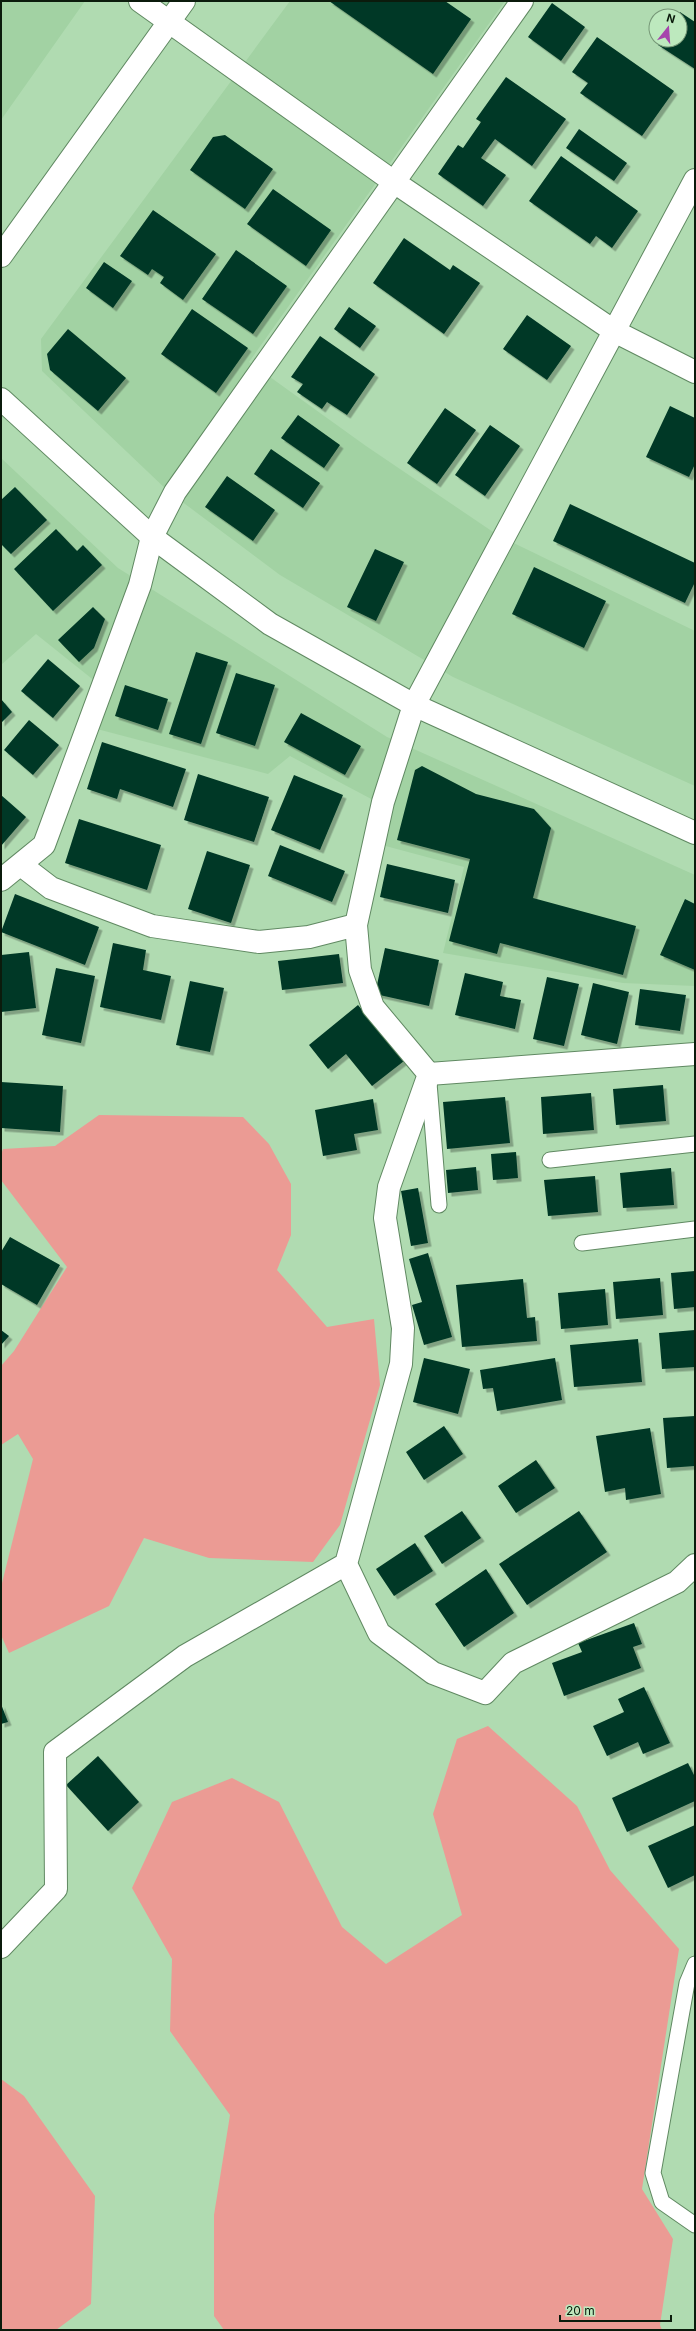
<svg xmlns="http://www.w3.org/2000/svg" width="696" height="2331" viewBox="0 0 696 2331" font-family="Inter,sans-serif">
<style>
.built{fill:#a2d2a3}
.green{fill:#eb9b94}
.building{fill:#013826;filter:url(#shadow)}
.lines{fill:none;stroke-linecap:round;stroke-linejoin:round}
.lane-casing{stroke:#608962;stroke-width:17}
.street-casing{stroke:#608962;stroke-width:24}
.secondary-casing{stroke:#608962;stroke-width:24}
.lane{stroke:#fff;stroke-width:15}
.street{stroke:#fff;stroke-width:22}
.secondary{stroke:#fff;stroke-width:22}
</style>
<defs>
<filter id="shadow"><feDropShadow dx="3.5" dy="3.5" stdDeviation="0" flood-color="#0004"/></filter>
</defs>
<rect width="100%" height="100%" fill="#b0dbb1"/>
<!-- built -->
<path class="built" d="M1 1H85L1 120Z
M290 1H505L249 362 366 446 499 536 695 631V786L453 677 280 575 169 492 42 371 41 339Z
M1 458 118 568 387 737 695 875V986L623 983 443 953 464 867 367 841 377 802 290 756 268 774 97 729 106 690 36 634 1 665Z"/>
<!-- green -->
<path class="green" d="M99 1115 243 1117 269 1144 291 1184V1235L277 1270 327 1327 374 1319 380 1385 340 1525 313 1562 209 1558 144 1538 109 1606 9 1653 1 1635V1587L33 1459 18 1434 1 1445V1366L14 1351 67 1267 1 1180V1155L3 1149 55 1146Z
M488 1726 577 1806 610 1870 679 1949 642 2189 673 2239 660 2325 662 2330H224L214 2316V2215L230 2115 170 2031 172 1959 132 1888 172 1802 232 1778 279 1802 342 1927 386 1964 462 1915 433 1814 457 1739Z
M1 2079 24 2096 95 2196 91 2304 56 2330H1Z"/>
<!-- building -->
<path class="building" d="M329 1H445L471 19 433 74Z
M552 3 585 27 561 61 528 37Z
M680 12 695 22V69L658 45 661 40H680V16H677Z
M597 37 674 91 642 136 580 93 588 83 572 72Z
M506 77 566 119 532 166 495 139 481 158 506 175 483 206 438 174 458 145 463 148 481 122 476 119Z
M579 129 627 163 614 181 566 148Z
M225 135 273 169 245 209 190 170 213 137Z
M561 156 638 211 612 248 596 236 590 244 529 201Z
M273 189 331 230 306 266 247 224Z
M153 210 216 254 183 300 160 283 164 277 152 269 148 275 120 256Z
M404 238 450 270 453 265 480 283 444 334 373 283Z
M236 250 287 286 253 334 202 299Z
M104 262 132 281 113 308 86 288Z
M349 307 376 326 360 348 334 329Z
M192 309 248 348 216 393 161 354Z
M527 315 571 346 547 380 503 349Z
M68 329 126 378 98 411 50 370 47 354Z
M320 336 375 374 347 415 327 402 322 409 297 392 303 384 291 377Z
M670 406 695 418V464L689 477 646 457Z
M445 408 476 430 437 484 407 463Z
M298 415 340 445 324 468 281 438Z
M490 425 520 446 485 496 455 475Z
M271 449 320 483 303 508 254 474Z
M227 476 275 510 253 541 205 507Z
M15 487 47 520 11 554 1 544V500Z
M570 504 695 563V582L685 603 553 541Z
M56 529 77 551 83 545 102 565 53 611 14 569Z
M375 549 404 562 376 621 347 607Z
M534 567 606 601 584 648 512 614Z
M93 607 105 619 94 648 79 662 58 640Z
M196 652 228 662 201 744 169 734Z
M48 659 80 686 53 718 21 691Z
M236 673 275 685 255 746 216 733Z
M125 685 168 699 158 730 115 716Z
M1 699 12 712 1 723Z
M301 713 361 746 345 775 284 742Z
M29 720 59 745 33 775 4 750Z
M102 742 186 769 173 807 120 789 117 799 87 789Z
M422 766 476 794 534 809 551 828 533 898 636 926 623 975 500 943 497 954 449 941 470 859 397 840 415 770Z
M198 774 269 797 254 842 184 820Z
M294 775 343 795 320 850 271 830Z
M1 795 26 817 1 846Z
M79 819 161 845 147 890 65 863Z
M280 845 345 871 332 902 268 876Z
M207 851 250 865 231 923 188 909Z
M387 864 455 880 448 913 380 897Z
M15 894 99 927 85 965 1 932Z
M685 899 695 904V970L660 955Z
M113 943 146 950 143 970 171 976 161 1020 100 1007Z
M385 948 439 960 429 1006 375 994Z
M29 952 36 1008 1 1012V955Z
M339 954 343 983 282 990 278 961Z
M56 968 95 976 81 1043 42 1035Z
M465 973 503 982 500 996 521 1000 515 1029 455 1015Z
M547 977 579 984 564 1046 533 1039Z
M190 981 224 988 210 1052 176 1045Z
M593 983 629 992 617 1044 581 1035Z
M640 989 686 995 680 1031 635 1025Z
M358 1005 404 1061 372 1086 346 1054 328 1069 309 1045Z
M1 1082 63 1086 60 1132 1 1128Z
M663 1085 666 1121 616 1125 613 1089Z
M591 1093 594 1130 543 1134 541 1097Z
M505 1097 510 1143 447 1149 443 1102Z
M373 1099 378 1130 354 1134 357 1150 323 1156 315 1110Z
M516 1152 518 1178 493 1180 491 1154Z
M476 1167 478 1190 448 1193 446 1170Z
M671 1168 674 1205 623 1208 620 1173Z
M595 1176 598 1212 548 1216 544 1180Z
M418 1188 428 1243 411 1246 401 1191Z
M10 1237 60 1265 37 1305 1 1284V1252Z
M428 1253 452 1337 424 1345 412 1305 422 1302 409 1259Z
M695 1271V1307L674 1309 671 1273Z
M660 1278 663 1315 616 1319 613 1282Z
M523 1279 527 1318 535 1317 537 1341 462 1347 456 1285Z
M605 1289 608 1325 561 1329 558 1293Z
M1 1330 9 1336 1 1345Z
M695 1330V1367L662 1369 659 1333Z
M638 1339 642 1382 574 1387 570 1345Z
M424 1358 470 1369 458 1414 413 1402Z
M555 1358 562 1400 497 1411 493 1388 483 1389 480 1370Z
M695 1416V1466L667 1468 663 1418Z
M444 1426 463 1454 424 1480 406 1452Z
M650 1428 661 1494 626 1500 625 1488 605 1492 596 1436Z
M536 1460 555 1488 516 1513 498 1486Z
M462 1511 481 1538 442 1564 424 1536Z
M579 1511 607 1552 527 1605 499 1564Z
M415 1543 433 1571 394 1596 376 1569Z
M486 1569 514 1613 464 1647 435 1604Z
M634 1623 642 1644 633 1647 641 1668 564 1696 552 1663 582 1652 578 1643Z
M644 1687 670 1743 643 1754 638 1742 607 1756 593 1726 624 1712 618 1699Z
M1 1704 8 1722 1 1724Z
M98 1756 139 1802 108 1831 66 1785Z
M688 1763 695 1777V1801L627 1832 612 1798Z
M695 1825V1875L668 1888 648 1846Z"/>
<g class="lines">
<defs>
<path id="lane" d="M429 1083 439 1205
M550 1160 695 1144
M582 1243 695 1229
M695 1964 687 1983 653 2173 662 2202 695 2225"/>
<path id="street" d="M140 1 394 182 614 331 695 372
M21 865 51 888 152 926 259 942 309 937 356 925
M1 880 44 845 140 585 152 537 175 492 522 1
M429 1074 373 1007 360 970 356 925 383 802 414 705 695 180
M429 1074 389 1187 385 1218 403 1328 401 1364 346 1564 379 1633 433 1673 485 1693 513 1663 677 1582 695 1565
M429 1074 695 1054
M1 1947 56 1889 55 1752 185 1656 346 1564"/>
<path id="secondary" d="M1 256 184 1
M1 399 152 537 270 624 414 705 695 833"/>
</defs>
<!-- lane casing -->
<use href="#lane" class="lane-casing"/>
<!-- street casing -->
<use href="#street" class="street-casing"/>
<!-- secondary casing -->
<use href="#secondary" class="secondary-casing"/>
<!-- lane -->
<use href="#lane" class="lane"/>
<!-- street -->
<use href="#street" class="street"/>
<!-- secondary -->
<use href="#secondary" class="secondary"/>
</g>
<!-- border -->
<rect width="696" height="2331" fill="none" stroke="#0b1b0c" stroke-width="4"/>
<!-- north arrow -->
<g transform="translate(668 28) rotate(17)"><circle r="19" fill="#bde9be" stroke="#769777"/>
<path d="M0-3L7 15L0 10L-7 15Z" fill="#a644ac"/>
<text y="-6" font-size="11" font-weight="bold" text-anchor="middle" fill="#0b1b0c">N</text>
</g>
<!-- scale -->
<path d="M560 2315v6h111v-6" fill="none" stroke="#0b1b0c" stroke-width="2"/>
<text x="566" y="2315" font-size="12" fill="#0b1b0c" stroke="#bde9be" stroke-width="3" paint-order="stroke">20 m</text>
</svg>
